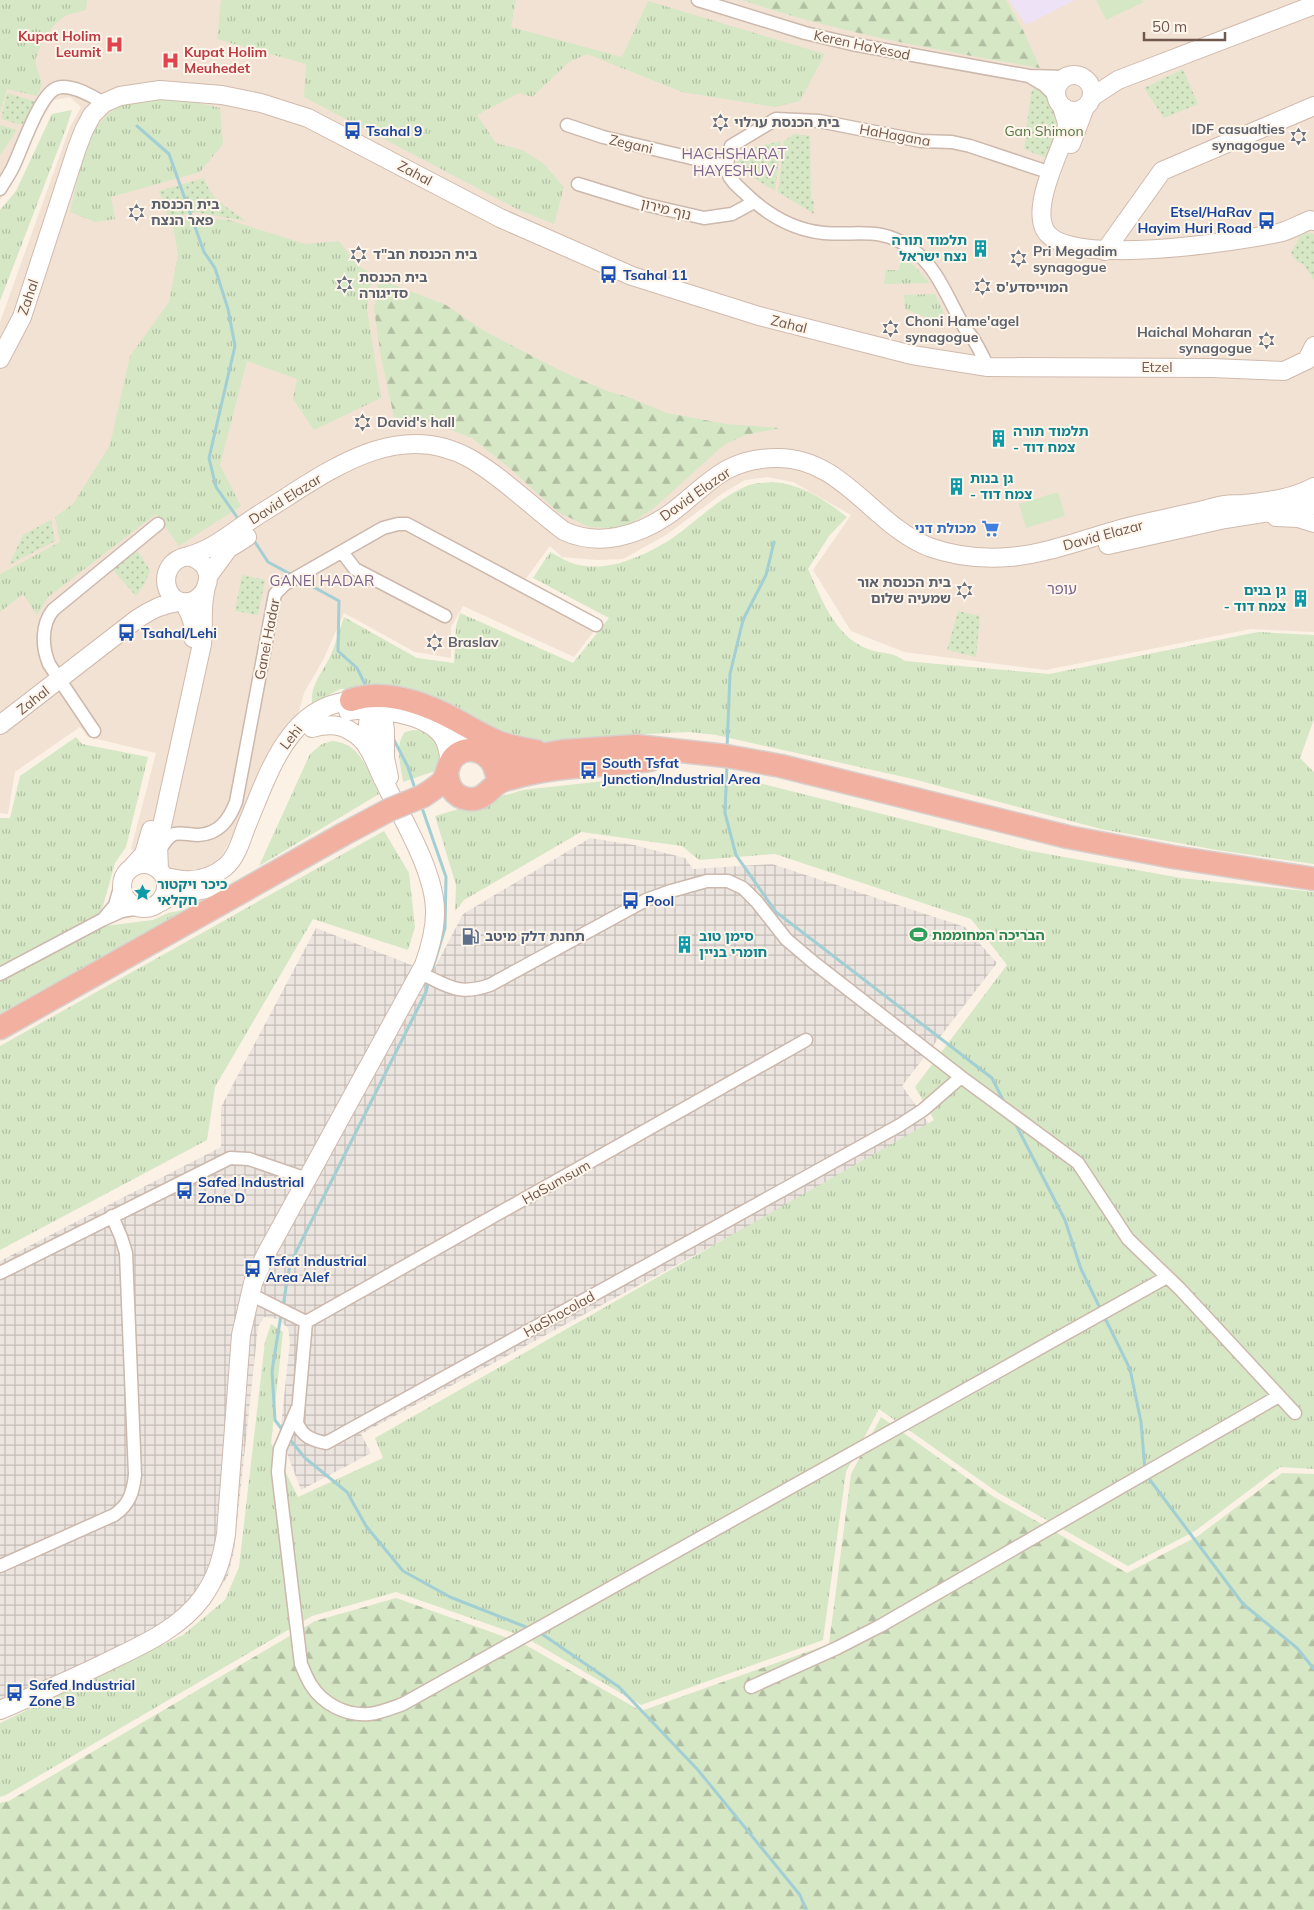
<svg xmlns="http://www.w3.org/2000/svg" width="1314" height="1910" viewBox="0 0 1314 1910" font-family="Mulish,'Noto Sans Hebrew',sans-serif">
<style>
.residential{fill:#f2e2d4}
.industrial{fill:url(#industrial-grid)}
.education{fill:#eee2f7}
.grass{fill:url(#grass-tufts)}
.forest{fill:url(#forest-firs)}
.park{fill:url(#park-dots)}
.garden{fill:#d5e7c5}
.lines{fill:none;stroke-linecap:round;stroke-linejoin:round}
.stream{stroke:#a2cfd4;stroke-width:3}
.street-casing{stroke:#ccb8ac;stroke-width:15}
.secondary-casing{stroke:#d0baad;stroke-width:20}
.highway-casing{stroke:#d8d0cd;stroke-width:25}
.street{stroke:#fff;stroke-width:12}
.secondary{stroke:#fff;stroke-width:18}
.highway{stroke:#f1b0a0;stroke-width:22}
.highway-bridge-casing{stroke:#d8d0cd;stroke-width:25;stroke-linecap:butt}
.highway-bridge{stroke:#f1b0a0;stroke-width:22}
.labels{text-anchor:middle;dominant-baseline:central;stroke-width:4;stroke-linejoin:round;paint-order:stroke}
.health-label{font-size:14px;font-weight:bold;fill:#be3a42;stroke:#fef5eb;text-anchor:end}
.street-label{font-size:14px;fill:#72574c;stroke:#fef5eb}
.worship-label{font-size:14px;font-weight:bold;fill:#5b616d;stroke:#fef5eb;text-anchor:start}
.transit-label{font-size:14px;font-weight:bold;fill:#164399;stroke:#fef5eb;text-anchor:start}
.park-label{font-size:14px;fill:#567745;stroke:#fef5eb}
.culture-label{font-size:14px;font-weight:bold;fill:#0d838f;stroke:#fef5eb;text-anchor:start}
.shop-label{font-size:14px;font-weight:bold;fill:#366cbe;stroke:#fef5eb;text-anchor:end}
.leisure-label{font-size:14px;font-weight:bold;fill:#27864d;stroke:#fef5eb;text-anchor:start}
.service-label{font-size:14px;font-weight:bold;fill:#4e5e75;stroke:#fef5eb;text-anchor:start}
.neighbourhood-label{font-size:15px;fill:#7d648e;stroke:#fef5eb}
</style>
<defs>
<pattern id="industrial-grid" width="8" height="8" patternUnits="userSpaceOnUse" patternTransform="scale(1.25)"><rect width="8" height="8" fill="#ebe4df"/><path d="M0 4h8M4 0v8" fill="none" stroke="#c3bcb7"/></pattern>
<pattern id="grass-tufts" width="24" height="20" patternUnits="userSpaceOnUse" patternTransform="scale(1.25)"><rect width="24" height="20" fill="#d5e7c5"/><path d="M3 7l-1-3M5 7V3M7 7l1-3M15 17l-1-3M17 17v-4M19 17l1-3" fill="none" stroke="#b1bea2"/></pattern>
<pattern id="forest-firs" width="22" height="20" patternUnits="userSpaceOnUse" patternTransform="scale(1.25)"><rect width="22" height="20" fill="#d5e7c5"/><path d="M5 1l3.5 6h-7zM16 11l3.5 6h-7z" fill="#b1bea2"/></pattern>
<pattern id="park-dots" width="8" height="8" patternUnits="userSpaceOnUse" patternTransform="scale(1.25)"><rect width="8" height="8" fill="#d5e7c5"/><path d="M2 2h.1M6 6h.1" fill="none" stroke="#b1bea2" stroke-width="1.8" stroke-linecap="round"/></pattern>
</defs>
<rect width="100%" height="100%" fill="#fbf1e5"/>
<!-- residential -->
<path class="residential" d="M0 0H1314V501L1298 507 1314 533V632L1251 629 1046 670 904 652 851 631 813 570 851 515 793 482 767 477 745 480 723 493 666 535 623 559 597 560 562 557 550 546 525 580 602 621 574 657 463 606 451 627V658L415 652 344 613 324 658 304 693 295 725 217 864 191 874 172 870 131 849 156 753 88 737 80 727 15 772 8 814 0 813V322L70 127 81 107 70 97 54 100 42 118 8 189 0 200Z"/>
<!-- industrial -->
<path class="industrial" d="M590 838 634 845 685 858 693 869 772 864 965 927 997 963 902 1086 932 1128 361 1434 371 1453 301 1490 280 1435 290 1342 288 1328 278 1319 264 1317 258 1327 234 1551 228 1576 212 1599 191 1621 0 1718V1261L221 1147V1107L316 928 432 973 463 914Z"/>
<!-- education -->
<path class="education" d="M1009 0H1075L1026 25Z"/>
<!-- grass -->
<path class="grass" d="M0 0H87L86 10C80 12 72 13 67 15 54 21 38 46 36 59 34 74 48 79 37 96L7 89 0 113Z
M221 0H516L511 27 622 57 648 1 825 54 800 101 775 107 682 92 587 54 569 62 532 97 519 93 477 115 496 143 522 150 543 163 564 187 554 224 517 209 304 97 306 64 217 39Z
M159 96 182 99 220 108 223 144 200 172 111 197 115 219 95 222 70 212C78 182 86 123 117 108 130 102 145 99 159 96Z
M72 110 67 126 0 301V210L16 191 52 114Z
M0 125 17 130 0 155Z
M190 217 229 220 305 244 339 241 357 265 372 274 367 309 381 398 314 430 293 399 297 379 247 361 220 465 241 506 179 546 156 514 48 597 37 615 23 594 0 612V574L60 542 55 517 73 504 110 445 130 356 169 302 178 254 172 221Z
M902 253 930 283 884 284 886 270H899Z
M935 294 944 313 936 322 905 309 904 295Z
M772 482C801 484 824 499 847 517L829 536 808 569C821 598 835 637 868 649 883 655 889 650 905 661L1049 674 1258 632 1314 635V719L1300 758 1314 772V864L1217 850 1101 829 913 779 716 735 689 732 626 735 564 740 514 747 370 688 340 689 312 704C310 686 321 674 329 659 335 646 339 631 344 617L417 658 454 663 456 626 460 613 573 663 609 618 533 578 550 552C561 558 572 565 585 566 615 570 650 553 674 537 699 519 720 497 749 485 756 483 764 483 772 482Z
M413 730 422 731 440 745 443 765 435 771 403 782C401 765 394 746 405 732Z
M76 737 82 744 148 757 126 847 115 863 103 906 99 914 0 966V818H10L20 776Z
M332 741C361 743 368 771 379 794L259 866 310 754 322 744Z
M681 776 755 782 1025 850 1181 878 1314 892V1469L1280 1467 1195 1531 1128 1566 997 1492 879 1409 846 1472 823 1640 641 1705 525 1637 396 1592 312 1616 6 1795 0 1797V1723L183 1635 225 1600 239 1567 265 1342 271 1324 283 1332 271 1443 298 1497 383 1458 375 1438 934 1120 915 1087 1007 965 971 919 775 854 699 860 682 846 581 832 464 900 455 911 456 885 435 816 523 790 613 780Z
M384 831 409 873 415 927 408 950 313 919 215 1087 207 1140 0 1250V1046Z
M205 906 0 1021V982L10 976 105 926 153 920 168 913Z"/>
<!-- forest -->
<path class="forest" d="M742 0H1006L1023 30 1040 68C939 50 838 33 742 0Z
M379 279 446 305 484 331 561 371 607 391 628 397 667 413 726 424 780 428 746 435 725 444 655 507 631 524 611 528 589 527 558 512 513 471 472 438 436 424 394 417 381 357 374 309Z
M881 1417 994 1497 1127 1573 1198 1536 1282 1473 1314 1474V1910H0V1803L9 1801 315 1621 396 1598 522 1643 641 1711 829 1644 851 1474Z"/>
<!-- park -->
<path class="park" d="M1183 69 1198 104 1164 118 1144 88Z
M1036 83 1049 100 1064 129 1052 160 1024 149 1031 93Z
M7 93 37 102 22 125 1 119Z
M794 134 810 136 811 199 814 201V214L778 192 784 141Z
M781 141 775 191 733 165 755 147Z
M204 178C209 198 230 209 246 221L194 212 169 219 159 191Z
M1308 233 1314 234V280L1302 263H1298L1291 253 1300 236Z
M51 520 55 541 9 565 23 535Z
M136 549 150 570 145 583 136 596 113 570Z
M242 575 265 580 258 615 235 611Z
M958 611 980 616 976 657 947 650Z"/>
<!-- garden -->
<path class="garden" d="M1096 0H1142L1144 2 1106 20Z
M1058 492 1065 516 1026 528 1019 504Z"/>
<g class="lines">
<!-- stream -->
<path class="stream" d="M137 126 169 154 204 252 215 268 228 309 235 346 209 458 216 487 239 520
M253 539 268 562 294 576
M299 579 339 601 338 651 357 668 367 688
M393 738 408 767 415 789
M727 748 730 674 743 620 766 575 774 542
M727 764 725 813 736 855 776 912 992 1078 1004 1102
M421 805 446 877 445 928 431 974
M1015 1123 1065 1220 1081 1269 1101 1310
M283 1306 290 1264 426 992 429 980
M281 1315 272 1371 275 1420 284 1432
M1104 1316 1130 1369 1141 1422 1145 1470
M288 1437 305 1458 347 1492 366 1526 403 1571 450 1597 531 1629
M1147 1476 1243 1604 1297 1648 1314 1669
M539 1632 619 1687 698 1770 800 1895 806 1910"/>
<defs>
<path id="street" d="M698 0 805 33 852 44 1029 76 1066 77
M1029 76 1044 85 1056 97
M567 125 603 137 725 166
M578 184 643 204 704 218 732 214 754 202
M0 189C4 182 9 175 12 169 21 152 39 94 57 88 71 83 93 97 104 103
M988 367C983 357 978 346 972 337 969 333 965 329 963 325 948 299 937 267 912 249 881 226 859 236 824 233 795 230 768 215 747 195 726 176 723 174 731 146L776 119 819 121 921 141 952 142 970 146 1051 173
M342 552 355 569 445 616
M94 731 49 664C42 647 41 625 53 610L158 524
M159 851C163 845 167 837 174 834 182 832 190 835 198 835 219 834 229 820 236 802L275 594 285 584 383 528 398 524H407L596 625
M105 917 115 905 122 881
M420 973C449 986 457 996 490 985L646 900 671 891 707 881H728L743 888 757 902 786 939 813 962 961 1077 1078 1163 1128 1239 1180 1289 1295 1413
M0 974 102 920 122 911 140 908
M0 1273 230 1158 249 1159 307 1179
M250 1294 306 1322 297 1423C303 1437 312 1440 326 1443L900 1125 923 1110 961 1077
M306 1322 806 1040
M297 1409 280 1449 278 1472 301 1664C304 1671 307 1679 311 1685 323 1704 346 1716 369 1714 380 1713 392 1708 403 1704L1167 1277
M0 1566 114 1515C129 1505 133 1493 135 1475L126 1253 121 1237 112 1216
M751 1687 837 1648 880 1626 1279 1396"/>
<path id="secondary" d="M1056 93a18 18 0 1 1 36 0a18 18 0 1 1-36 0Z
M1092 97 1118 80 1314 5
M1062 107 1067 123 1066 132C1058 156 1032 206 1045 230 1065 269 1239 241 1278 233 1289 231 1300 224 1310 220L1314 221
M1071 144 1085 107
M1105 251 1162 171 1314 106
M0 359 22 317 77 148 84 130 92 115 104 103 120 96 160 90 222 95 261 103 308 118 500 218 632 276 759 316 912 355 988 367 1212 368 1284 371 1307 360 1314 346
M1276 517 1298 518 1314 523
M1108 545 1225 519 1314 505
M188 556C216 549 238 527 263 512 325 474 396 416 471 459 505 479 533 508 564 531 599 547 637 536 668 515 688 501 704 483 726 470 741 462 759 458 777 458 842 457 873 525 929 547 954 556 983 559 1009 557 1049 554 1092 536 1132 526 1161 519 1190 514 1219 506 1227 504 1236 504 1244 504 1269 501 1292 499 1314 487
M188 556C204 560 212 572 206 587 204 593 199 598 193 601 164 611 153 562 188 556Z
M209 575 228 549 247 537
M184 603C191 615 195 625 193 638
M375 701 382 710 385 730V758L389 777
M348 711C374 707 427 713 443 737 448 745 449 754 450 764
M441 721 477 750
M0 725 137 619C151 610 162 604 178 602
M368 746C367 730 367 715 375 701
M122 886a22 22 0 1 1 44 0a22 22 0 1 1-44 0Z
M133 866 144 854 151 830
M159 870 158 844 202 644C204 626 201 609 205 592
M164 876C185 883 207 882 225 867 236 858 241 841 246 827 269 773 290 697 363 701
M155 905 170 897 214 887
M0 1710C37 1694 75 1678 111 1660 144 1644 180 1628 202 1598 217 1577 222 1559 226 1534L241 1335 253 1283 266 1254 424 965C430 948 435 930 435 913 436 872 400 815 383 779 378 769 374 757 368 748 365 742 358 735 352 732 340 723 326 724 312 728"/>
<path id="highway" d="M351 700C385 689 424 703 454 719 469 727 483 736 498 742 511 747 523 749 536 751
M490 759 495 761H507L563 751 636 746 726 756 781 766 1068 837 1173 857 1314 879
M447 771C447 785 454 797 468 799 483 801 488 790 498 783 501 781 507 779 512 778 557 764 604 767 650 760
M423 796C429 792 437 787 442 782 448 775 447 764 454 757 469 742 492 753 496 772
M0 1028 342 835"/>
</defs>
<!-- street casing -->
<use href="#street" class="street-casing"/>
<!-- secondary casing -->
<use href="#secondary" class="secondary-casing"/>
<!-- highway casing -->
<use href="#highway" class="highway-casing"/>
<!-- street -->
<use href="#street" class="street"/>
<!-- secondary -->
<use href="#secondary" class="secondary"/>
<!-- highway -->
<use href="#highway" class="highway"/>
<defs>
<path id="highway-bridge" d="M342 835 389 810 423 796"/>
</defs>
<!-- highway-bridge casing -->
<use href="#highway-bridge" class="highway-bridge-casing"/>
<!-- highway-bridge -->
<use href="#highway-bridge" class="highway-bridge"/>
</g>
<!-- icons -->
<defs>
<symbol id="hospital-bare" viewBox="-9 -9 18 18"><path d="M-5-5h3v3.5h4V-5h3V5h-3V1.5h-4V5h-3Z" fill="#e0444e" stroke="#fef5eb" stroke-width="2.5" paint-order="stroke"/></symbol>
<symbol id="synagogue-bare" viewBox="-9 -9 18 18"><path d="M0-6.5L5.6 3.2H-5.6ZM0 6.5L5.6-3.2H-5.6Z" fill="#6b7280" stroke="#fef5eb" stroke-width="2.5" paint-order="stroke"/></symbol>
<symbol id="bus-bare" viewBox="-9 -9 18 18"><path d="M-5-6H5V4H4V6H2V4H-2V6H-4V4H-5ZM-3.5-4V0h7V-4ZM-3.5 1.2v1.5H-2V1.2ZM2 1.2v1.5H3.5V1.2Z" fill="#1a4fb4" stroke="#fef5eb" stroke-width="2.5" paint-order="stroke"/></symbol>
<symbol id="building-bare" viewBox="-9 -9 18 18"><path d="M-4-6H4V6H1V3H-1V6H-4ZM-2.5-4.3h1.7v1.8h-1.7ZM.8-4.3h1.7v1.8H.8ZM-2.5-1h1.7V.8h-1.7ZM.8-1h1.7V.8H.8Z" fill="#0f9aa8" stroke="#fef5eb" stroke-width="2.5" paint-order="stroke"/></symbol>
<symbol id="supermarket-bare" viewBox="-9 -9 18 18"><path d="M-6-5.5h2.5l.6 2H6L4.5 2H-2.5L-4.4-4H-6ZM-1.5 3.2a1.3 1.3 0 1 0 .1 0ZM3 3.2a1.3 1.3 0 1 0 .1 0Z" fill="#3f7fe0" stroke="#fef5eb" stroke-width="2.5" paint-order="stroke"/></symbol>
<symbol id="sight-bare" viewBox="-9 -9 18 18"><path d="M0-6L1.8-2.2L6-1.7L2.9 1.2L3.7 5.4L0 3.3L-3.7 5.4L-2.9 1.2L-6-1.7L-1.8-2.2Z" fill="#0f9aa8" stroke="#fef5eb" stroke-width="2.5" paint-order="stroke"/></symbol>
<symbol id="stadium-bare" viewBox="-9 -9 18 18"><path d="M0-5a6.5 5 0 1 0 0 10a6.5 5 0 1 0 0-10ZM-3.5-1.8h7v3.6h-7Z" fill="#2e9e5b" stroke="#fef5eb" stroke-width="2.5" paint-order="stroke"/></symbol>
<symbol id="fuel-bare" viewBox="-9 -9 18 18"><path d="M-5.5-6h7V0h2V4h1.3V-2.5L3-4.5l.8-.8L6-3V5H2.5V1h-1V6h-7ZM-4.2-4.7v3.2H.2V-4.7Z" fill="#5c6f8a" stroke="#fef5eb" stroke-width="2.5" paint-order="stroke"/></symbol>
</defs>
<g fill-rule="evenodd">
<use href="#hospital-bare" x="102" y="32" width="25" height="25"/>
<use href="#hospital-bare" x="158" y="48" width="25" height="25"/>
<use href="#synagogue-bare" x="708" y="110" width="25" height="25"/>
<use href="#bus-bare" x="340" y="118" width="25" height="25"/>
<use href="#synagogue-bare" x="1286" y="124" width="25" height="25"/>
<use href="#synagogue-bare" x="124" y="200" width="25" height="25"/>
<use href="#bus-bare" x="1254" y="208" width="25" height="25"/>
<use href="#building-bare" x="968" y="236" width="25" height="25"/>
<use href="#synagogue-bare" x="346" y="242" width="25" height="25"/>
<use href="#synagogue-bare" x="1006" y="246" width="25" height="25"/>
<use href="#bus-bare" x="596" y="262" width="25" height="25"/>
<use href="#synagogue-bare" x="332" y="272" width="25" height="25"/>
<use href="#synagogue-bare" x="970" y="274" width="25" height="25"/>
<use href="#synagogue-bare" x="878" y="316" width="25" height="25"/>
<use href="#synagogue-bare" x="1254" y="328" width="25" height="25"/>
<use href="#synagogue-bare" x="350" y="410" width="25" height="25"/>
<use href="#building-bare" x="986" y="426" width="25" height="25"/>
<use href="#building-bare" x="944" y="474" width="25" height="25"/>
<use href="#supermarket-bare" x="978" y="516" width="25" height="25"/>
<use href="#synagogue-bare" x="952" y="578" width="25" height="25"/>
<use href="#building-bare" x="1288" y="586" width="25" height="25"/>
<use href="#bus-bare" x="114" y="620" width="25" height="25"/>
<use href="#synagogue-bare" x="422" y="630" width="25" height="25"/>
<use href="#bus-bare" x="576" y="758" width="25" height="25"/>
<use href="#sight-bare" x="130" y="880" width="25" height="25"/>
<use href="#bus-bare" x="618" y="888" width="25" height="25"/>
<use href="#stadium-bare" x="906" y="922" width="25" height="25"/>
<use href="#fuel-bare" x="458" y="924" width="25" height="25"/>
<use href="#building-bare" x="672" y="932" width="25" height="25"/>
<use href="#bus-bare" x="172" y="1178" width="25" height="25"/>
<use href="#bus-bare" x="240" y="1256" width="25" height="25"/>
<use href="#bus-bare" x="2" y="1680" width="25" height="25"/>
</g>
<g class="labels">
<!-- health labels -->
<g class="health-label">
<text x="101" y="36">Kupat Holim<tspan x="101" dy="16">Leumit</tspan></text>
<text x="184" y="52" text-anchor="start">Kupat Holim<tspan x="184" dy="16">Meuhedet</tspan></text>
</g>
<!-- street labels -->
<g class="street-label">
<text transform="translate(862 45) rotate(12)">Keren HaYesod</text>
<text transform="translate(895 135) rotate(10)">HaHagana</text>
<text transform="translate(631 144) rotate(13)">Zegani</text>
<text transform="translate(415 173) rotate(28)">Zahal</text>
<text transform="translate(666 209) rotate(14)">נוף מירון</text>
<text transform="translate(28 297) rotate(-71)">Zahal</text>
<text transform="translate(789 324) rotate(14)">Zahal</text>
<text x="1157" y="367">Etzel</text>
<text transform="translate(695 494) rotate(-35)">David Elazar</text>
<text transform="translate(285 499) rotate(-32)">David Elazar</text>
<text transform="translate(1103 535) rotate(-15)">David Elazar</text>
<text transform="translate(267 639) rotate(-79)">Ganei Hadar</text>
<text transform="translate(33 700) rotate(-38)">Zahal</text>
<text transform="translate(291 737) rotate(-52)">Lehi</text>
<text transform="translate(556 1182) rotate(-29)">HaSumsum</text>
<text transform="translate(559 1314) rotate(-29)">HaShocolad</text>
</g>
<!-- worship labels -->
<g class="worship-label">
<text x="734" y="122">בית הכנסת ערלוי</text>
<text x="1285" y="129" text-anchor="end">IDF casualties<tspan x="1285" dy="16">synagogue</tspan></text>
<text x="151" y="204">בית הכנסת<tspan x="151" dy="16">פאר הנצח</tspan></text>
<text x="1033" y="251">Pri Megadim<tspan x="1033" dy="16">synagogue</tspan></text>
<text x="373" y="254">בית הכנסת חב"ד</text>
<text x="359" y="277">בית הכנסת<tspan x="359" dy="16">סדיגורה</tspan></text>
<text x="996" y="287">המוייסדע'ס</text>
<text x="905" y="321">Choni Hame'agel<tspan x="905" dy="16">synagogue</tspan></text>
<text x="1252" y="332" text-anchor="end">Haichal Moharan<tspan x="1252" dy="16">synagogue</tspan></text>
<text x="377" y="422">David's hall</text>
<text x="951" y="582" text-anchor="end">בית הכנסת אור<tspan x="951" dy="16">שמעיה שלום</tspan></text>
<text x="448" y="642">Braslav</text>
</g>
<!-- transit labels -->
<g class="transit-label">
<text x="366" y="131">Tsahal 9</text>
<text x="1252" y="212" text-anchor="end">Etsel/HaRav<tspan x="1252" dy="16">Hayim Huri Road</tspan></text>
<text x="623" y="275">Tsahal 11</text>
<text x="141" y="633">Tsahal/Lehi</text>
<text x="602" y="763">South Tsfat<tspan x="602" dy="16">Junction/Industrial Area</tspan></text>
<text x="645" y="901">Pool</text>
<text x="198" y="1182">Safed Industrial<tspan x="198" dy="16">Zone D</tspan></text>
<text x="266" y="1261">Tsfat Industrial<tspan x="266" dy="16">Area Alef</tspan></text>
<text x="29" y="1685">Safed Industrial<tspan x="29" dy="16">Zone B</tspan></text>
</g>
<!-- park labels -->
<g class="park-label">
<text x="1044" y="131">Gan Shimon</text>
</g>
<!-- culture labels -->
<g class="culture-label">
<text x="967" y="240" text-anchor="end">תלמוד תורה<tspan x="967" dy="16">נצח ישראל</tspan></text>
<text x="1013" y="431">תלמוד תורה<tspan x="1013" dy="16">- צמח דוד</tspan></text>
<text x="970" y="478">גן בנות<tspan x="970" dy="16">- צמח דוד</tspan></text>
<text x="1286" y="590" text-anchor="end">גן בנים<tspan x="1286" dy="16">- צמח דוד</tspan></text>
<text x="157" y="884">כיכר ויקטור<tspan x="157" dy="16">חקלאי</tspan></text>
<text x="699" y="936">סימן טוב<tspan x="699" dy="16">חומרי בניין</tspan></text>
</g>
<!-- shop labels -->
<g class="shop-label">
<text x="976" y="528">מכולת דני</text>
</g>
<!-- leisure labels -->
<g class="leisure-label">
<text x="932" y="935">הבריכה המחוממת</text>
</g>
<!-- service labels -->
<g class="service-label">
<text x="485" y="936">תחנת דלק מיטב</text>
</g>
<!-- neighbourhood labels -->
<g class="neighbourhood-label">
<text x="734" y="153">HACHSHARAT<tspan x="734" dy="17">HAYESHUV</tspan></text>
<text x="322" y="580">GANEI HADAR</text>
<text x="1062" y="588">עופר</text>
</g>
</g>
<!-- scale -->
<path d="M1144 32v8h81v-8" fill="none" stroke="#72574c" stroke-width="2.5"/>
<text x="1152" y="32" font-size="15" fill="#72574c" stroke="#fef5eb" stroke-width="4" paint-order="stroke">50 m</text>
</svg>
